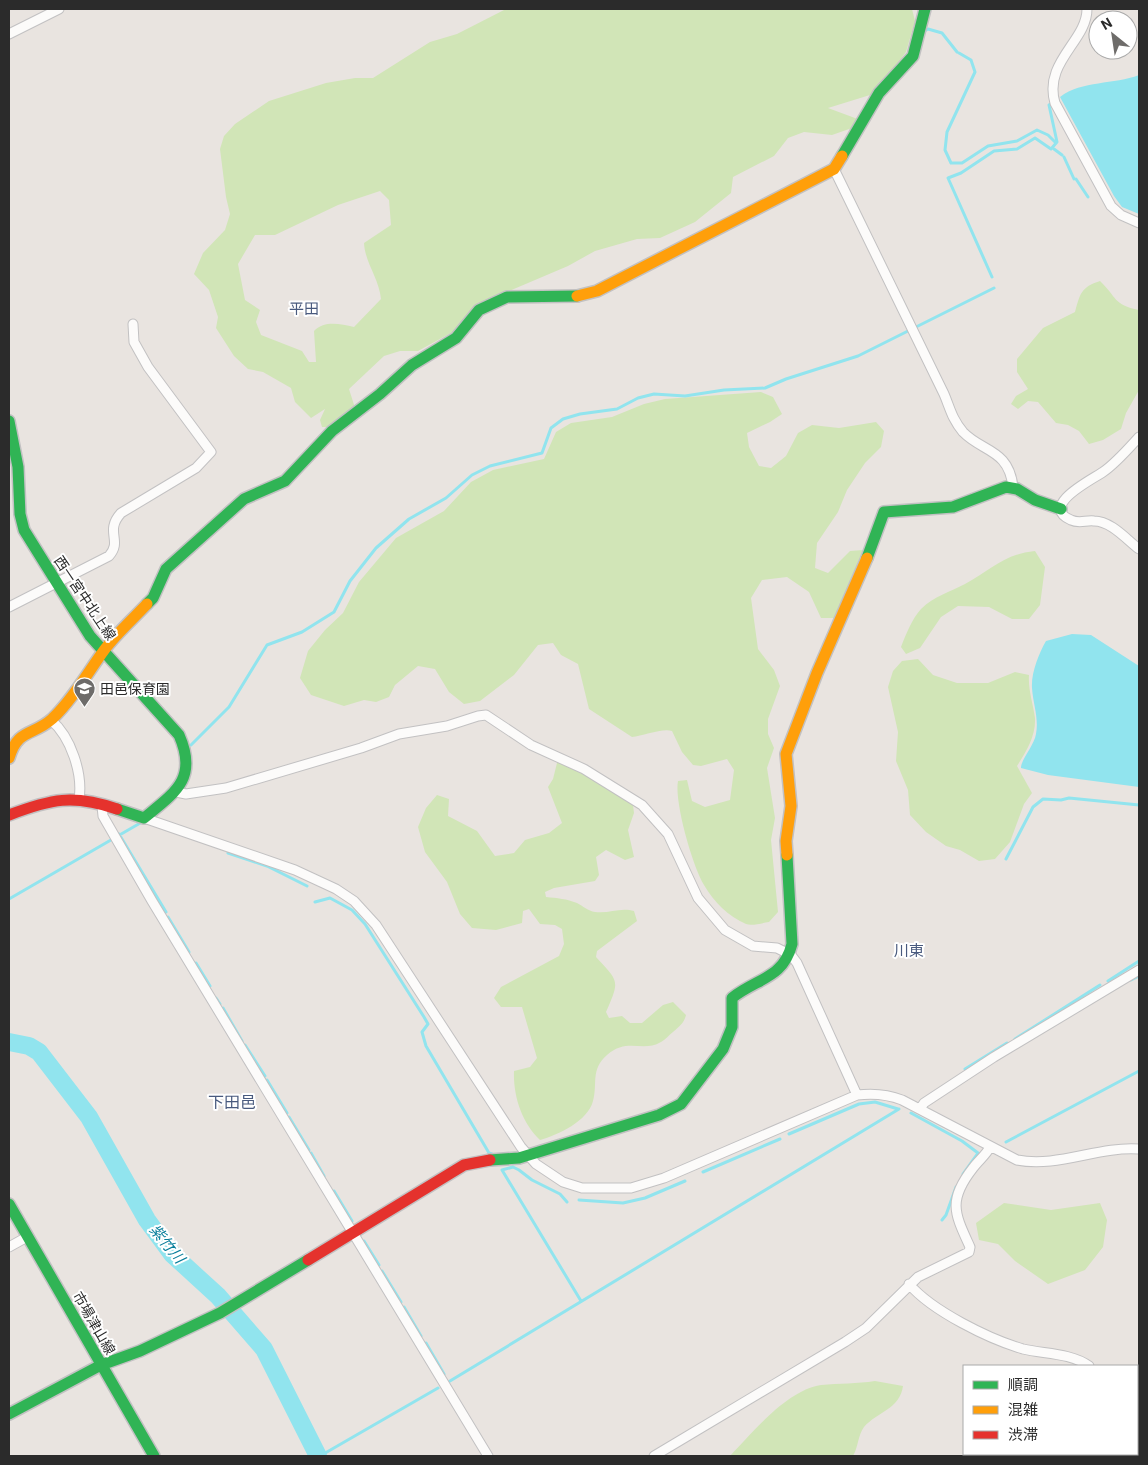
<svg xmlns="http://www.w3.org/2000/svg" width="1148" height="1465" viewBox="0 0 1148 1465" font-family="Roboto,'Noto Sans JP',sans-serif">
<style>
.green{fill:#d1e5b7;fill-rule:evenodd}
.water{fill:#91e4ee}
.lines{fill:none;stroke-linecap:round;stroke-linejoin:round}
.stream{stroke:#91e4ee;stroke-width:3}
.river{stroke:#91e4ee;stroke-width:18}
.street-casing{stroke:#c2c1c2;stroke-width:11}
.fast-casing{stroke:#c2c1c2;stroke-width:14}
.slow-casing{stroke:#c2c1c2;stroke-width:14}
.jam-casing{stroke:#c2c1c2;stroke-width:14}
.street{stroke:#fcfbfa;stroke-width:9}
.fast{stroke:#30b455;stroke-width:11}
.slow{stroke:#ff9f0a;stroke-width:11}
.jam{stroke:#e5322d;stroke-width:11}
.labels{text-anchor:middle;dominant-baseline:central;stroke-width:4;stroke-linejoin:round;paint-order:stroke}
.street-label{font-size:14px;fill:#2b2b2b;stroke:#fff}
.poi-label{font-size:14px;fill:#2b2b2b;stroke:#fff;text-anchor:start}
.neighbourhood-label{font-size:15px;fill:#495a7e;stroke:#fff}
.water-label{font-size:15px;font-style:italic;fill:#087e9b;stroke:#fff}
.quarter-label{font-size:16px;fill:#495a7e;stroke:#fff}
</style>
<rect width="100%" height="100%" fill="#e9e4e0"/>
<!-- green -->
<path class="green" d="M506 9H912L915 21 906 52 886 79 870 95 828 108 863 121 852 128 832 135 804 132 788 138 774 156 733 177 731 193 695 222 660 238 637 239 595 251 568 266 486 301 460 328 418 351H400L384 356 349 389 355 408 332 427H322L320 420 325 409 311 418 295 402 291 388 263 372 248 369 234 356 216 328 218 317 209 290 194 274 203 253 225 230 230 214 226 197 220 149 224 136 235 124 269 101 326 83 355 78H373L430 42 457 34ZM380 191 389 200 391 225 364 243C365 263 379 278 381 299L354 327C340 324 325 320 314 331L316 362H309L302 351 261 335 256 322 260 310 245 300 238 264 255 235H275L338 205Z
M1100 281C1117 297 1113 305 1139 310V390L1126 413 1121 429 1103 440 1089 444 1079 431 1068 425 1056 423 1038 402 1028 401 1018 409 1011 404 1016 396 1028 389 1017 372V359L1043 328 1075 312C1080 294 1081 287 1100 281Z
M761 392 773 397 782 414 770 422 747 433 749 447 759 466 771 468 786 456 798 433 812 425 839 428 876 422 884 431 881 447 865 463 847 490 838 512 817 543 815 568 828 573 850 551 863 550 834 618H821L809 592 787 577 762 580 751 598 758 649 774 670 780 686 768 719V734L774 748 767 768 775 818 771 840 778 912 769 922C762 923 752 926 746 924 728 916 714 902 704 885 693 867 674 802 678 781L687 780 692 801 705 807 730 800 734 770 727 759 701 766 693 765 682 752 672 731C662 728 643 736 632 737L589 709 578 664 561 655 553 643 538 645 514 675 480 701 464 704 449 692 435 669 418 666 395 685 389 697 376 702 364 700 344 706 311 695 300 678 308 651 325 630 343 613 359 582 396 538 444 511 471 482 493 470 544 459 556 432 571 423 612 417 644 404 665 399Z
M1035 551 1045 567 1040 605 1029 619H1012L989 607 958 606 941 617 920 648 906 654 901 647C906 634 912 619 921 609 934 596 950 592 965 584 991 570 1004 554 1035 551Z
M918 659 933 675 957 683H988L1015 672 1029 675C1028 690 1033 703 1035 718 1036 736 1026 752 1017 766L1032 793 1024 804 1010 842 995 859 979 861 960 850 946 846 926 832 910 815 908 790 896 761 898 732 888 687 893 671 902 661Z
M565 762 633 805 634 813 628 830 634 857 625 860 606 850 596 857 599 875 595 881 554 888 545 892 546 897C557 898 567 899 577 903 583 906 588 911 595 912 609 914 620 907 634 911L637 921 597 951 596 957C619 982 620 980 606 1012L609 1018 622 1016 630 1023H642L663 1005 673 1002 686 1015C684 1023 680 1026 673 1032 669 1035 665 1040 661 1042 642 1053 628 1037 607 1055 590 1070 598 1083 593 1101 588 1121 558 1135 540 1140 522 1123 513 1096 514 1071L530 1067 537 1058 522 1007H501L494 998 501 987 559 956 564 944 562 929 555 925 540 924 529 909 523 911 522 923 496 930 472 928 460 914 447 882 425 852 418 827 426 808 437 795 449 799 448 816 477 831 495 856 514 853 525 840 549 833 562 823 548 787 553 779 557 763Z
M1004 1203 1051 1210 1100 1203 1107 1220 1103 1247 1085 1270 1048 1284 1015 1261 998 1244 979 1240 976 1223Z
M875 1381 903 1386C900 1409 877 1412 864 1427 858 1435 858 1448 853 1456H730C752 1433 787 1390 821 1385 839 1383 857 1384 875 1381Z"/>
<!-- water -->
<path class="water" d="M1139 75V214L1122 207 1114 196 1060 97C1082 80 1114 85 1139 75Z
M1072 634 1091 635 1139 666V787L1048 775 1021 768C1021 759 1034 746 1036 734 1039 718 1033 704 1032 688 1031 673 1039 653 1046 641Z"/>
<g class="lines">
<!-- stream -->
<path class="stream" d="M923 32 928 29 942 33 957 52
M959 53 971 60 975 72 947 132 945 150 951 163H962L988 146 1017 141 1037 130 1048 135 1056 143
M1054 149 1062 155
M1064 157 1074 179
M1076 179 1088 197
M992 277 948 178 961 173 994 151 1017 149 1035 138 1051 149 1057 142 1049 105 1052 103
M191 745 229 707 267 645 302 632 334 612 350 581 376 548 409 519 446 498 472 475 490 466 542 453 551 428 563 419 580 414 617 409 638 398 654 394 685 396 724 390 765 388 786 379 858 356 994 288
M119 834 166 912
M228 853 267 866 307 886
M1006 859 1033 807 1043 799 1061 800 1069 798 1139 805
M9 899 142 822
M315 902 330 898 352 910 365 924 424 1017 428 1024 422 1032 426 1046 489 1153 492 1154
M168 917 189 952
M196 963 210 986
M1131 980 1139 976
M1108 981 1139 961
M216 998 220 1004
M223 1008 242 1041
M1015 1039 1100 985
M245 1045 265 1076
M965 1069 1007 1043
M267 1080 287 1113
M911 1113 962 1141 978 1153 963 1174
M289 1117 309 1150
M789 1134 859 1104 875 1102 898 1109
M1006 1142 1139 1071
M311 1153 324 1176
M703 1172 780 1139
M334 1191 352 1221
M579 1200 623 1203 645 1198 685 1181
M567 1202 560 1194 532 1180 519 1170 513 1167 502 1170 581 1301
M942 1220 946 1215 956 1187
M364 1241 379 1265
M382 1271 401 1302
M404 1307 421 1336
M426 1343 444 1374
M450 1381 899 1109
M320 1456 438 1388"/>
<!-- river -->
<path class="river" d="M9 1042 29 1046 39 1052 89 1117 147 1220 172 1254 218 1296 264 1349 318 1456"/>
<defs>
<path id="street" d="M1087 9C1087 41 1043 62 1055 103L1111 206 1121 215 1139 223
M9 34 59 9
M834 169 944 394C950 408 952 419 963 432 982 452 1009 449 1013 487
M1139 437C1128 449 1116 463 1103 472 1093 479 1038 506 1071 520 1079 524 1086 520 1094 521 1111 521 1126 539 1139 549
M9 607 109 556C123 540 104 532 121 513L196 468 211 452 148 367 134 342 133 324
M51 720C71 737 83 774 79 799
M176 792 186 794 226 788 361 748 399 734 447 726 478 716 486 715 531 745 584 769 642 805 668 834 698 898 725 930 753 946 777 948 791 955 797 963 857 1095
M102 806 103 816 152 901 488 1456
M144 818 295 870 336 889 354 901 376 925 521 1147 536 1164 563 1182 582 1188H631L664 1178 857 1095C873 1093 887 1094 902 1100L1017 1160C1058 1168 1098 1146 1139 1149
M920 1109 924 1103 994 1057 1139 970
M9 1247 27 1237
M909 1284C932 1311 989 1339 1023 1349 1044 1354 1071 1353 1089 1366
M1137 1401 1139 1403
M1137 1420 1139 1416
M654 1456 845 1342 866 1328 918 1277 969 1252 970 1247C955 1214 947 1201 973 1168 978 1161 986 1155 990 1147
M1117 1456 1118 1454"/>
<path id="fast" d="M842 156 879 93 913 56 925 9
M9 421 18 467 20 514 24 530 90 636 179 735C198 778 176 792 144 818L117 809
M867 558 884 512 953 507 1006 487 1017 489 1035 500 1061 509
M147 604 153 598 166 569 244 499 285 481 332 431 380 394 412 365 456 338 479 310 507 297 577 296
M490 1160 519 1158 659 1115 681 1104 723 1049 732 1027V998C757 978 783 979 792 944L787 855
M9 1204 154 1456
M9 1414 101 1365 140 1351 220 1313 308 1260"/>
<path id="slow" d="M577 296 597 291 834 169 842 156
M9 758C18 728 33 736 52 719 73 699 88 672 105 649 117 633 133 619 147 604
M787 855 786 841 791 806 786 754 817 673 867 558"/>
<path id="jam" d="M9 815C51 799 73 794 117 809
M308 1260 464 1165 490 1160"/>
</defs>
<!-- street casing -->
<use href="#street" class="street-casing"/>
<!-- fast casing -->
<use href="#fast" class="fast-casing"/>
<!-- slow casing -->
<use href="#slow" class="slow-casing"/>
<!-- jam casing -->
<use href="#jam" class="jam-casing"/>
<!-- street -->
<use href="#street" class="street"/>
<!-- fast -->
<use href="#fast" class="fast"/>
<!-- slow -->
<use href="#slow" class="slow"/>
<!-- jam -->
<use href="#jam" class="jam"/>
</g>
<!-- icons -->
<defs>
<symbol id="school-pin" viewBox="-11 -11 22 30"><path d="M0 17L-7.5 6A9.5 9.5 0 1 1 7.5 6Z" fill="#6e6c6a" stroke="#fff"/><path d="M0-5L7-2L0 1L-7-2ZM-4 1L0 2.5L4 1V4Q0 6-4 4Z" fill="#fff"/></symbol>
</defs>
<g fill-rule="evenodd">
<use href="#school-pin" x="72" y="676" width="25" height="34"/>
</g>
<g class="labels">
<!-- street labels -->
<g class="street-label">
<text transform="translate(85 598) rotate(56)">西一宮中北上線</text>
<text transform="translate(94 1323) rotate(60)">市場津山線</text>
</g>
<!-- poi labels -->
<g class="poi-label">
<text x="100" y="689">田邑保育園</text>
</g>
<!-- neighbourhood labels -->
<g class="neighbourhood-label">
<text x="304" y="309">平田</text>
<text x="909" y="951">川東</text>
</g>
<!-- water labels -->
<g class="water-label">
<text transform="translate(167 1244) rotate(50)">紫竹川</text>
</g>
<!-- quarter labels -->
<g class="quarter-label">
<text x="232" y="1102">下田邑</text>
</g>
</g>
<!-- border -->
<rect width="1148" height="1465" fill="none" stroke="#2b2b2b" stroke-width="20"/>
<!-- legend -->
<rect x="963" y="1365" width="175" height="90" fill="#ffffff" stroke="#aaaaaa"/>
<rect x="973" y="1381" width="25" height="8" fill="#30b455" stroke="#aaaaaa"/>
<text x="1008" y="1390" font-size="15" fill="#2b2b2b">順調</text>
<rect x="973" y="1406" width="25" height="8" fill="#ff9f0a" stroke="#aaaaaa"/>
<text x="1008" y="1415" font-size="15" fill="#2b2b2b">混雑</text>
<rect x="973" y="1431" width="25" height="8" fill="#e5322d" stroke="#aaaaaa"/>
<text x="1008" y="1440" font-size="15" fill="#2b2b2b">渋滞</text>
<!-- north arrow -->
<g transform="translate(1113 35) rotate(330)"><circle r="24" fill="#ffffff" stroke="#aaaaaa"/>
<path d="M0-4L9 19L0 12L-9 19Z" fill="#6e6c6a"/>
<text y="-8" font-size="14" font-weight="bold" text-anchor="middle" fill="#2b2b2b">N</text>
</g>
</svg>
